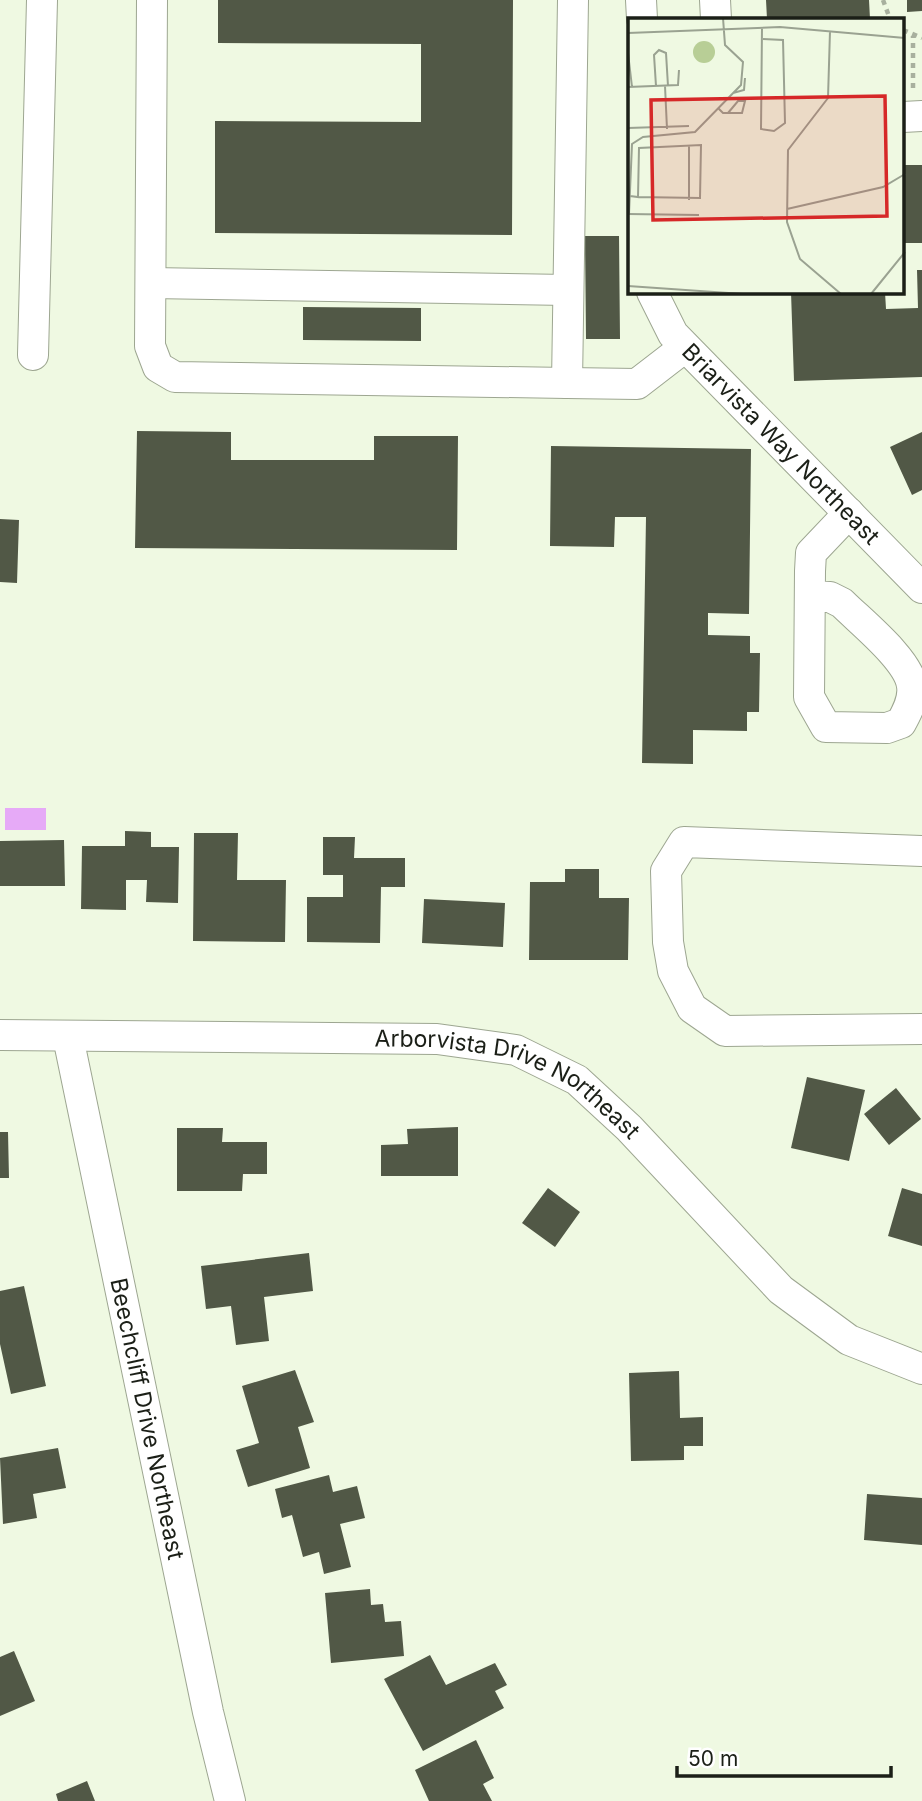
<svg xmlns="http://www.w3.org/2000/svg" width="922" height="1801" viewBox="0 0 922 1801" font-family="Inter,sans-serif">
<style>
.water{fill:#e6aaf7}
.building{fill:#515846}
.lines{fill:none;stroke-linecap:round;stroke-linejoin:round}
.minor-casing{stroke:#9da691;stroke-width:32}
.path{stroke:#a8b09e;stroke-width:4.5;stroke-dasharray:5 5;stroke-linecap:butt}
.minor{stroke:#fff;stroke-width:30}
.labels{text-anchor:middle;dominant-baseline:central;stroke-width:7;stroke-linejoin:round;paint-order:stroke}
.street-label{font-size:23px;fill:#1b1f17;stroke:#fff}
.inset-road{fill:none;stroke:#9aa291;stroke-width:2}
.view{fill:#d62828;fill-opacity:0.15;stroke:#d62828;stroke-width:3.5}
.inset-edge{fill:none;stroke:#1b1f17;stroke-width:3.5}
</style>
<rect width="100%" height="100%" fill="#eff9e2"/>
<!-- water -->
<path class="water" d="M5 808H46V830H5Z"/>
<!-- building -->
<path class="building" d="M218 0H513L512 235 215 233V121L421 122V44L218 43Z
M766 0H869L870 19H767Z
M907 0H922V11L907 12Z
M903 165H922V243H903Z
M585 236H619L620 339H586Z
M917 270H922V377L794 381 791 292H885L886 309 918 308Z
M303 307 421 308V341L303 340Z
M137 431 231 432V460H374V436H458L457 550 135 548Z
M922 432V490L912 495 890 447Z
M551 446 751 449 749 614 708 613V635L750 636V653H760L759 712H747V731L693 730V764L642 763 646 517H615L614 547 550 546Z
M0 519 19 520 17 583 0 582Z
M125 831 151 832V847H179L178 903 146 902 147 880H126V910L81 909 82 846H125Z
M194 833H238L237 880H286L285 942 193 941Z
M323 837H355L354 858H405V887H381L380 943 307 942V897H343V875H323Z
M64 840 65 886H0V841Z
M565 869H599V898H629L628 960H529L530 882H565Z
M424 899 505 903 503 947 422 943Z
M807 1077 865 1090 849 1161 791 1148Z
M896 1088 921 1119 889 1145 864 1114Z
M458 1127V1176H381V1145L408 1144 407 1129Z
M177 1128H223L222 1142H267V1174H243L242 1191H177Z
M0 1132H8L9 1178H0Z
M548 1188 580 1212 555 1247 522 1223Z
M902 1188 922 1194V1246L888 1236Z
M309 1253 313 1291 264 1297 269 1341 236 1345 231 1306 206 1309 201 1266Z
M24 1286 46 1386 11 1394 0 1344V1291Z
M295 1370 314 1422 298 1427 310 1468 248 1487 236 1450 259 1443 242 1386Z
M679 1371 680 1418 703 1417V1446H684V1460L631 1461 629 1373Z
M58 1448 66 1488 33 1494 37 1518 3 1524 0 1458Z
M329 1475 333 1492 357 1486 365 1518 340 1524 351 1567 324 1574 319 1552 303 1557 292 1515 282 1518 275 1489Z
M867 1494 922 1498V1545L864 1540Z
M370 1589 371 1605 383 1604 385 1622 401 1621 404 1656 331 1663 325 1593Z
M14 1651 35 1701 0 1716V1657Z
M430 1655 446 1685 495 1663 507 1685 495 1691 504 1708 423 1751 384 1679Z
M476 1740 494 1778 483 1784 492 1801H429L415 1770Z
M87 1781 95 1801H58L56 1794Z"/>
<g class="lines">
<defs>
<g id="minor">
<path d="M152 0 150 346 158 367 175 377 567 383 573 0"/>
<path d="M641 0 642 19"/>
<path d="M715 0 716 19"/>
<path d="M903 117 922 116"/>
<path d="M151 283 567 290"/>
<path id="s1" d="M652 292 673 334 922 588"/>
<path d="M33 355 42 0"/>
<path d="M567 383 637 384 685 347"/>
<path d="M810 596 830 597 842 603C861 622 909 660 912 686 914 699 907 712 901 723L887 728 826 727 809 697 810 571 811 553 849 513"/>
<path d="M922 851 684 842 666 871 668 942 673 971 692 1008 725 1031 922 1029"/>
<path id="s2" d="M0 1035 437 1039 516 1050 577 1080 629 1128 781 1290 849 1340 922 1369"/>
<path id="s3" d="M68 1037 208 1712 230 1801"/>
</g>
</defs>
<!-- minor casing -->
<use href="#minor" class="minor-casing"/>
<!-- path -->
<path class="path" d="M883 0 890 19
M903 30 922 38
M913 88V36"/>
<!-- minor -->
<use href="#minor" class="minor"/>
</g>
<g class="labels">
<!-- street labels -->
<g class="street-label">
<text stroke="none"><textPath href="#s1" startOffset="201">Briarvista Way Northeast</textPath></text>
<text stroke="none"><textPath href="#s2" startOffset="520">Arborvista Drive Northeast</textPath></text>
<text stroke="none"><textPath href="#s3" startOffset="390">Beechcliff Drive Northeast</textPath></text>
</g>
</g>
<!-- overview -->
<g transform="translate(628 18)">
<rect width="276" height="276" fill="#eff9e2"/>
<path d="M65 34a11 11 0 1 1 22 0a11 11 0 1 1-22 0Z" fill="#b8ce96"/>
<path class="inset-road" d="M134 9 133 111 146 113 157 105 155 22 135 21M202 13 200 80 160 132 159 204 172 241 213 276M0 15 152 9 277 20M0 35 4 69M28 68 26 37 31 32 38 35 40 68M37 68 39 111M0 69 50 67 51 52M105 75 116 72 117 60M90 90 95 95H114L117 83H110L100 95M0 110 61 108M61 127V182M2 178 10 179 11 130 73 127 72 180 10 179M159 191 255 169 277 156M0 196 71 197M1 196 4 126 15 119 67 114 113 67 115 44 97 27 95 0M0 268 115 276M243 276 277 234"/>
<path class="view" d="M257 78 259 198 25 202 23 82Z"/>
<rect width="276" height="276" class="inset-edge"/>
</g>
<!-- scale -->
<path d="M677 1766v10h214v-10" fill="none" stroke="#1b1f17" stroke-width="3.5"/>
<text x="688" y="1766" font-size="21" fill="#1b1f17" stroke="#ffffff" stroke-width="5" paint-order="stroke">50 m</text>
</svg>
